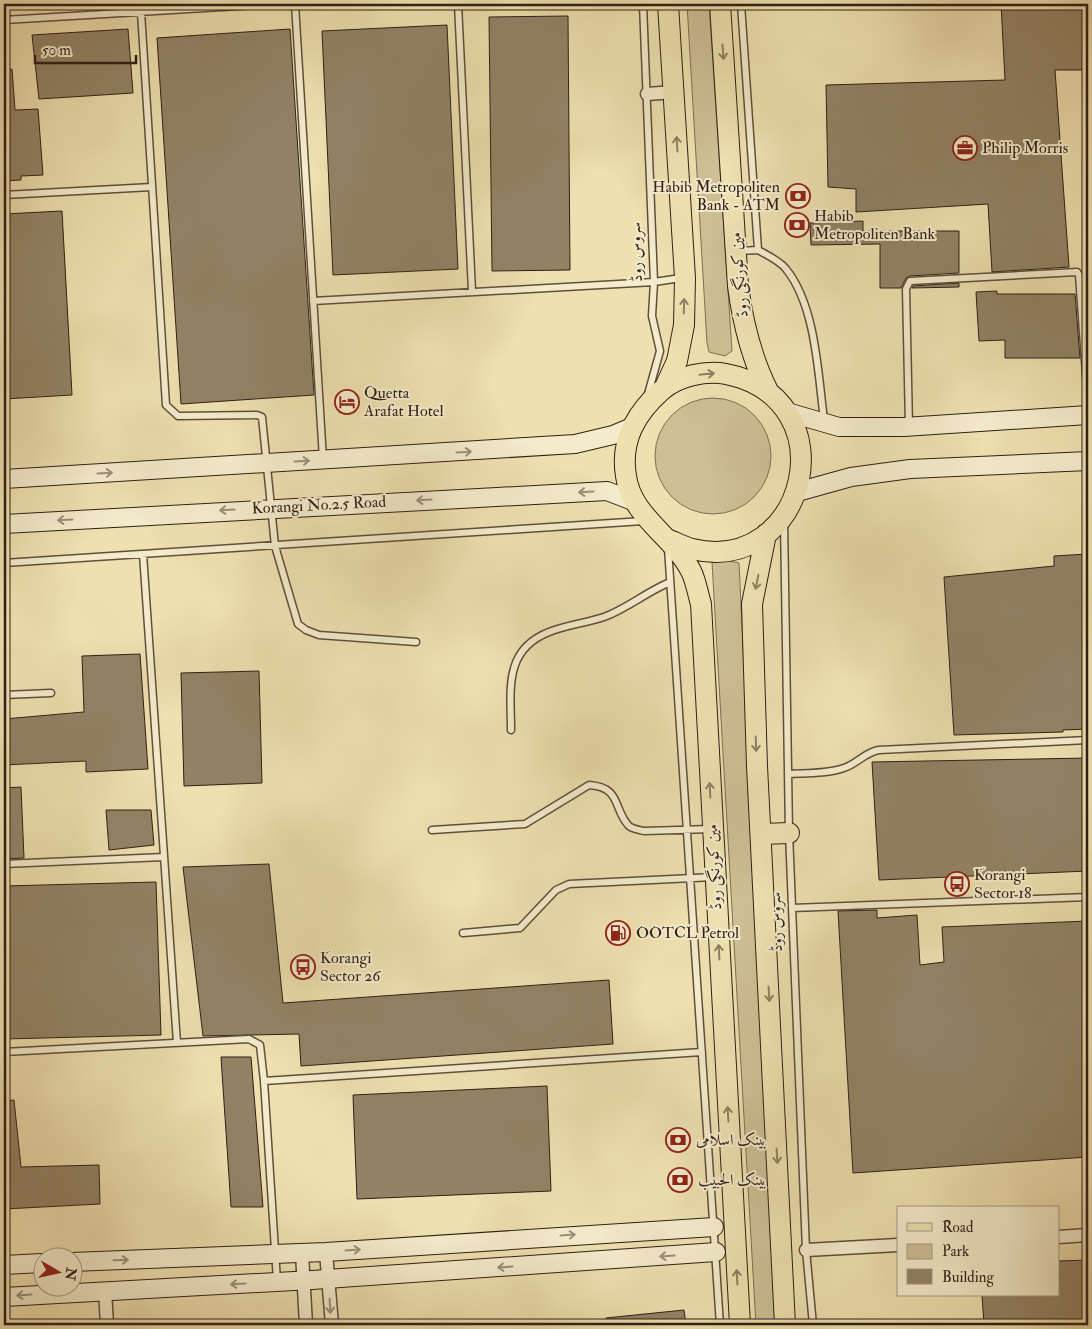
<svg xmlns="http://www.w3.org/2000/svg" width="1092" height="1329" viewBox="0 0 1092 1329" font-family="'IM FELL Double Pica',Amiri,serif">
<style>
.green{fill:#cebf95;stroke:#7e6f56}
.building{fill:#928366;stroke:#2f1f17}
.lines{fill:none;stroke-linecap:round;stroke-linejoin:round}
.lane-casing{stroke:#5f4f3d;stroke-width:9}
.street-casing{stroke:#5f4f3d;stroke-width:15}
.secondary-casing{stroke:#2f1f17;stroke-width:20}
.primary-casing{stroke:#2f1f17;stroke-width:22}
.lane{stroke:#f4ebcb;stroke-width:6}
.street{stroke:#f4ebcb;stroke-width:12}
.secondary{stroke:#f4ebcb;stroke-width:18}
.primary{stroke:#eee0af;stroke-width:20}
.oneway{stroke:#8e8063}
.oneway2{stroke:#9b8f7a}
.labels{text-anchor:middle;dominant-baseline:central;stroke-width:4;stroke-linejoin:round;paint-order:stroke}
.poi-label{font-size:16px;fill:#2f1f17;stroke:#f4ebcb;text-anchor:start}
.street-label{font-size:16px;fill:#2f1f17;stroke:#f4ebcb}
</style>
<rect width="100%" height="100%" fill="#eee0af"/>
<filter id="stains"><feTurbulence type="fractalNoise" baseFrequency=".004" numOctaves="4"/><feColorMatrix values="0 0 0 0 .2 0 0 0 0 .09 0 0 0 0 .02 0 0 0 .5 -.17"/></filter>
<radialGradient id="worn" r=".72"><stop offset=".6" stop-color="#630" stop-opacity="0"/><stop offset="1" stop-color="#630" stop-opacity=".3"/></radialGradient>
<!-- green -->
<path class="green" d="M687 4H709L732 351 725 356 709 352 707 343Z
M655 456a58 58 0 1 1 116 0a58 58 0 1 1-116 0Z
M721 559 739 563 775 1325H756L712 562Z"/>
<!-- building -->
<path class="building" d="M1001 4H1082L1085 70H1055L1069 267 992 272 988 204 856 212V189L828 187 826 85 1005 80Z
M568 16 570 270 492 271 489 17Z
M447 25 458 269 333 275 322 31Z
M128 29 133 93 39 99 32 35Z
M290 29 314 395 181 404 157 38Z
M12 69 15 110 38 109 43 175 21 176V180L4 181V70Z
M62 211 72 395 4 399V214Z
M863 221V231H959V273L910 276 906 278 901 288H880V244L811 245 810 223Z
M959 283V287L912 288 913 286Z
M997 291V294H1075L1080 358H1005V340L979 341 976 292Z
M1088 554V729L1063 730V732L954 735 944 577 1054 566V556Z
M140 654 148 769 86 772V761L4 765V719L84 712 82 656Z
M259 671 262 783 184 786 181 673Z
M1088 758V871L879 880 872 762Z
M21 787 24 858 4 859V788Z
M106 810H151L154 845 109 850Z
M269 864 283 1003 609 980 613 1044 301 1066 299 1034 203 1036 183 867Z
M156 882 161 1035 4 1039V886Z
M877 910V918L917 915 920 965 944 962 942 927 1088 921V1157L853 1173 838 911Z
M221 1057H251L263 1207H231Z
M547 1086 551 1191 357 1199 353 1095Z
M14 1100 21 1167 99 1165 100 1204 4 1209V1101Z
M1088 1260V1325H984L982 1295H1058V1261Z
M684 1310 686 1325H606V1318Z"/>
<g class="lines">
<defs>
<path id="lane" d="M295 4 323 459
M458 4 472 291
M643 4 654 282 652 316 660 351 648 394
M141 12 166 405 178 416 257 415 262 417 275 546 298 624 306 630 319 635 416 642
M4 20 271 4
M4 195 152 187
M758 250C767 255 780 261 786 269 816 306 818 374 824 420
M739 251 758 250 741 4
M313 301 654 282 681 278
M909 426 906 289 910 281 1077 272 1079 275 1088 403
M784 520 789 833 806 1250 813 1325
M668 548 720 1325
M143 554 177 1043
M4 563 643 521
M4 695 51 693
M511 730C511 691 503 650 549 632 566 625 586 623 604 617 626 609 645 593 668 583
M788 774C806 773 827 774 844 768 857 764 865 752 879 750L1088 740
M432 830 525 824 589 785C622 787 613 810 629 826 632 829 640 830 644 831L711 829
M4 864 164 857
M792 908 1088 897
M463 933 520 928 556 890 569 884 714 877
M4 1052 249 1039 260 1045 264 1081 702 1052
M264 1081 277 1281"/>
<path id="street" d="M647 94 674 92
M1058 1237 1088 1235
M806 1250 898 1245
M326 1252 332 1325
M302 1253 306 1325
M105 1290 107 1325"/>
<path id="secondary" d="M787 412 839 427H904L1088 415
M4 479 575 444 613 435 632 427
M797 492 851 477 910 469 1088 461
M4 524 607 491 633 501
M72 1262 326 1252 714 1227
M4 1265 42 1263
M4 1297 312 1280 716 1252"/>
<path id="primary" d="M720 4 738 286C743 324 751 357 768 391
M665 387 677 361 684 325 685 278 668 4
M766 534 752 604 757 766 785 1325
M667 539C675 542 684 547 692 549 807 576 850 399 726 374 706 370 678 376 662 390 636 413 620 440 626 476 631 516 674 537 691 571 696 581 698 594 701 604L740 1325
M762 834 789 833"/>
</defs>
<!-- lane casing -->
<use href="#lane" class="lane-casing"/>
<!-- street casing -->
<use href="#street" class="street-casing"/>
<!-- secondary casing -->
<use href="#secondary" class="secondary-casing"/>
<!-- primary casing -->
<use href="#primary" class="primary-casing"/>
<!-- lane -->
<use href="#lane" class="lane"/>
<!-- street -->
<use href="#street" class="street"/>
<!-- secondary -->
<use href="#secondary" class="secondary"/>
<!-- primary -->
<use href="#primary" class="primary"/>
</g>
<!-- one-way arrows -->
<defs><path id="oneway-shaft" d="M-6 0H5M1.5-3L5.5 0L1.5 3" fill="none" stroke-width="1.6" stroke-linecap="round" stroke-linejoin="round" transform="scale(1.25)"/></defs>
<g class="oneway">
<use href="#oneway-shaft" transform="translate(723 52) rotate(86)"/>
<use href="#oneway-shaft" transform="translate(677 144) rotate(-93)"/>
<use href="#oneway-shaft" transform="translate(684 306) rotate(-88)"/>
<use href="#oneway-shaft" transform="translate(707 374) rotate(-6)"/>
<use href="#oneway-shaft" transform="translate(757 582) rotate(101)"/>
<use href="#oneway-shaft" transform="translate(756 744) rotate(88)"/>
<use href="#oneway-shaft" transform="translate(710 790) rotate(-93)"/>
<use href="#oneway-shaft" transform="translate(719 952) rotate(-93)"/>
<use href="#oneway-shaft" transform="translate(769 994) rotate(87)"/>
<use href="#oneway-shaft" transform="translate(728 1114) rotate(-93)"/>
<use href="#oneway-shaft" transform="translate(777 1156) rotate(87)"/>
<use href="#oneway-shaft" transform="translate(737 1277) rotate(-93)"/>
</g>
<g class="oneway2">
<use href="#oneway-shaft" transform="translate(464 452) rotate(-3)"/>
<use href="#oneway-shaft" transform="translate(302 461) rotate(-3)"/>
<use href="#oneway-shaft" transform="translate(105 473) rotate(-3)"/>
<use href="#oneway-shaft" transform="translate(586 492) rotate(177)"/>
<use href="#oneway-shaft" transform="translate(424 500) rotate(177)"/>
<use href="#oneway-shaft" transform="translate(227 510) rotate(177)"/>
<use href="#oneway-shaft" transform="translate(65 520) rotate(177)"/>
<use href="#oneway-shaft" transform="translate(568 1235) rotate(-4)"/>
<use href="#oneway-shaft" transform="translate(353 1250) rotate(-4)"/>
<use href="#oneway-shaft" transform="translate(667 1256) rotate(176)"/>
<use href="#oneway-shaft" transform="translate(121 1260) rotate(-2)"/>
<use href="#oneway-shaft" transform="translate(505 1267) rotate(176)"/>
<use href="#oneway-shaft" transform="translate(238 1284) rotate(177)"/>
<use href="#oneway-shaft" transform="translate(24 1295) rotate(176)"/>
<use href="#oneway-shaft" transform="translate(330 1306) rotate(87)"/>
</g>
<!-- icons -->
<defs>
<symbol id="office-ring" viewBox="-11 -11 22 22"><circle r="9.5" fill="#f4ebcb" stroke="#8f2418" stroke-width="1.5"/><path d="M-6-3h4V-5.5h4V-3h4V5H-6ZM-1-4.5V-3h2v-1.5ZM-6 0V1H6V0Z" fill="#8f2418"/></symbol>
<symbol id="bank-ring" viewBox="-11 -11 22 22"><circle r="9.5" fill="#f4ebcb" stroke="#8f2418" stroke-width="1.5"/><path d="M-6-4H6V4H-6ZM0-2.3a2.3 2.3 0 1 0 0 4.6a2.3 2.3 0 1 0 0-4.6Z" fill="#8f2418"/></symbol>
<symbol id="hotel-ring" viewBox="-11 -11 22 22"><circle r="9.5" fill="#f4ebcb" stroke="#8f2418" stroke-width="1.5"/><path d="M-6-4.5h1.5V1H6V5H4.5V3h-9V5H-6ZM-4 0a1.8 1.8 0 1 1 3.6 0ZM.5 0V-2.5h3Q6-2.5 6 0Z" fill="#8f2418"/></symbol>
<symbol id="bus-ring" viewBox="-11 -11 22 22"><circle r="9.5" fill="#f4ebcb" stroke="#8f2418" stroke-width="1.5"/><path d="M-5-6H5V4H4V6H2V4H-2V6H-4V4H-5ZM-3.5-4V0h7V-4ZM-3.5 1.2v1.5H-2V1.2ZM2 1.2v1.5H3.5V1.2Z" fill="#8f2418"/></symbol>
<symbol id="fuel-ring" viewBox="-11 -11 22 22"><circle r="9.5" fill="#f4ebcb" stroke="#8f2418" stroke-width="1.5"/><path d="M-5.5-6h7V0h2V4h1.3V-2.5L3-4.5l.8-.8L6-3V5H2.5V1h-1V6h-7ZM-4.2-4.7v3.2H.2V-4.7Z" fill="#8f2418"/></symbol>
</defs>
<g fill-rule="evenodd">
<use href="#office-ring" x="951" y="134" width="28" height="28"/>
<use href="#bank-ring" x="784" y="182" width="28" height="28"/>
<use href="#bank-ring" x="783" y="211" width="28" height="28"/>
<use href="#hotel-ring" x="333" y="388" width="28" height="28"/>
<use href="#bus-ring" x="943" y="870" width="28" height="28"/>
<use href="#fuel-ring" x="604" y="919" width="28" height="28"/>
<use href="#bus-ring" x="289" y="953" width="28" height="28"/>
<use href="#bank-ring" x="664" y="1126" width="28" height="28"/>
<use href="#bank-ring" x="666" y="1166" width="28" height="28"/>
</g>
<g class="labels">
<!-- poi labels -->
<g class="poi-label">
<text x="982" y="148">Philip Morris</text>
<text x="780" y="187" text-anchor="end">Habib Metropoliten<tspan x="780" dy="18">Bank - ATM</tspan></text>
<text x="814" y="216">Habib<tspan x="814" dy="18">Metropoliten Bank</tspan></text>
<text x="364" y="393">Quetta<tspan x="364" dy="18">Arafat Hotel</tspan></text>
<text x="974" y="875">Korangi<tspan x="974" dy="18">Sector 18</tspan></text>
<text x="636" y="933">OOTCL Petrol</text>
<text x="320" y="958">Korangi<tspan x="320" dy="18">Sector 26</tspan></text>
<text x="696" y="1140">بینک اسلامی</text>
<text x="698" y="1180">بينک الحبيب</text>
</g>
<!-- street labels -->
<g class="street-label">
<text transform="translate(636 252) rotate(-92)">سروس روڈ</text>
<text transform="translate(739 275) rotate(-95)">مین کورنگی روڈ</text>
<text transform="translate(319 505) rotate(-3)">Korangi No.2.5 Road</text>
<text transform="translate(714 867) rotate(-93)">مین کورنگی روڈ</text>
<text transform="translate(776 922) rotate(-92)">سروس روڈ</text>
</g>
</g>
<!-- margin -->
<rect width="1092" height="1329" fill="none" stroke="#eee0af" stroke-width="20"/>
<rect x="5" y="5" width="1082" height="1319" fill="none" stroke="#2f1f17" stroke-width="2.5"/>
<rect x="10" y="10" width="1072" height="1309" fill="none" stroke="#2f1f17"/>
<!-- legend -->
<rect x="897" y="1206" width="162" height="90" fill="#f4ebcb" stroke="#a59983"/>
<rect x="907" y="1223" width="25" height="8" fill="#eee0af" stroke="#a59983"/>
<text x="942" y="1232" font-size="15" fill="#2f1f17">Road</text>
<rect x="907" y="1244" width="25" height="15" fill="#cebf95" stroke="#a59983"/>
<text x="942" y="1256" font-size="15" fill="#2f1f17">Park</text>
<rect x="907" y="1269" width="25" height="15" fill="#928366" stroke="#a59983"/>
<text x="942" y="1282" font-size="15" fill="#2f1f17">Building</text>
<!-- north arrow -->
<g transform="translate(58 1272) rotate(99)"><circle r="24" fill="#f4ebcb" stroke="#a59983"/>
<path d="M0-4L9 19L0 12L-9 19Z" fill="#8f2418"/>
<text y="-8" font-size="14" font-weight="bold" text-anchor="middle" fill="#2f1f17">N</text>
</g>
<!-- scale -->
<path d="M35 55v8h101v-8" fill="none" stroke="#2f1f17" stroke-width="2.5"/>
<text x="42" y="55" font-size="15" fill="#2f1f17" stroke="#f4ebcb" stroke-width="4" paint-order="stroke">50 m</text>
<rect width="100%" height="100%" filter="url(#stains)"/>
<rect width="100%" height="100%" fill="url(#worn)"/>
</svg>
